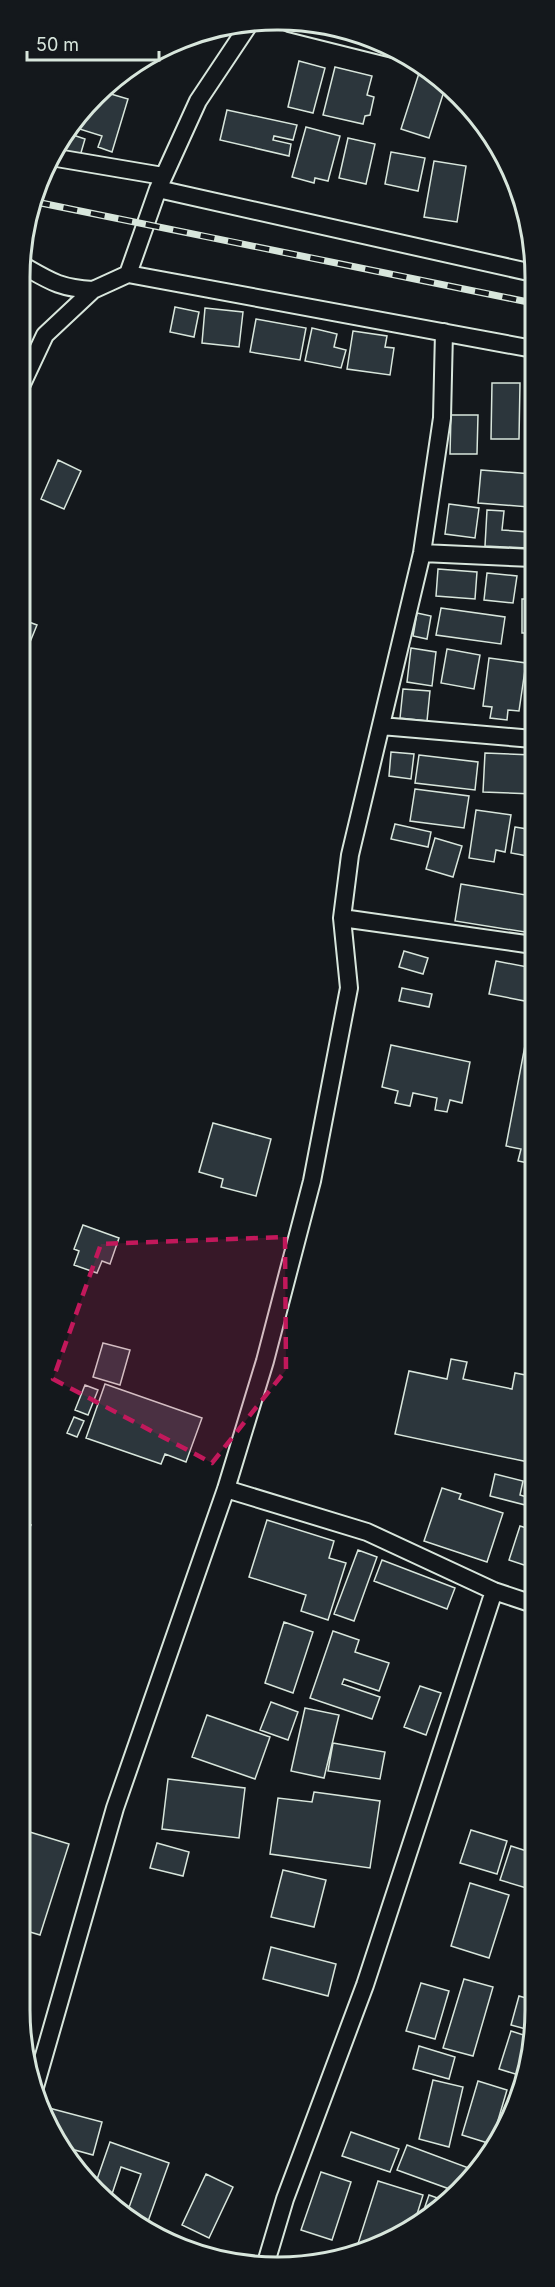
<svg xmlns="http://www.w3.org/2000/svg" width="555" height="2287" viewBox="0 0 555 2287" font-family="Inter,sans-serif">
<style>
.building{fill:#2c363c;stroke:#d8e6dc;stroke-width:1.5}
.lines{fill:none;stroke-linecap:round;stroke-linejoin:round}
.minor-casing{stroke:#d8e6dc;stroke-width:20}
.minor{stroke:#14181c;stroke-width:16}
.rail-casing{stroke:#d8e6dc;stroke-width:7}
.rail{stroke:#14181c;stroke-width:4.5;stroke-dasharray:14;stroke-linecap:butt}
.marked{fill:#c2185b;fill-opacity:0.2;stroke:#c2185b;stroke-width:4.5;stroke-dasharray:12 8;stroke-linejoin:round}
.rim{fill:none;stroke:#d8e6dc;stroke-width:3}
</style>
<rect width="100%" height="100%" fill="#14181c"/>
<!-- building -->
<path class="building" d="M299 61 325 68 313 113 288 107Z
M335 67 372 76 367 95 374 97 370 115 365 116 363 124 323 115Z
M421 67 446 85 429 138 401 129Z
M104 92 128 99 112 152 98 147 102 136 73 127Z
M227 110 297 125 293 140 274 136 273 140 291 144 289 156 220 140Z
M306 127 340 136 328 181 315 178 314 183 292 177Z
M70 134 85 139 80 156 64 151Z
M348 138 375 144 366 184 339 178Z
M391 152 425 158 418 191 385 184Z
M434 161 466 166 457 222 424 217Z
M175 307 199 312 194 337 170 332Z
M205 308 243 312 239 347 202 343Z
M256 319 306 328 300 360 250 352Z
M312 328 337 334 334 347 346 350 341 368 305 361Z
M353 331 387 336 385 347 394 348 390 375 347 369Z
M492 383H520L519 439H491Z
M532 407H533V462L527 461Z
M451 415H478L477 454H450Z
M58 460 81 471 64 509 41 499Z
M481 470 532 474 529 507 478 503Z
M449 504 479 508 475 538 445 534Z
M487 510 504 511 502 530 528 532 527 548 485 546Z
M438 569 477 572 475 599 436 596Z
M487 573 517 576 513 603 484 600Z
M522 599H533V633H522Z
M441 608 505 617 501 644 436 635Z
M417 613 431 616 427 639 413 636Z
M21 619 37 625 21 664Z
M411 648 436 652 432 686 407 682Z
M447 649 480 655 474 689 441 683Z
M489 658 526 663 519 711 508 710 507 720 490 718 492 707 483 706Z
M403 689 430 691 427 721 400 718Z
M391 752 414 754 411 779 389 776Z
M485 753 533 755V794L483 792Z
M419 755 478 762 475 790 415 783Z
M415 789 469 796 464 828 410 821Z
M476 810 511 815 505 852 496 850 494 862 469 858Z
M395 824 431 832 428 847 391 839Z
M515 827 533 830V857L511 853Z
M435 838 462 846 453 877 426 869Z
M461 884 532 896 525 932 455 921Z
M404 951 428 958 423 974 399 967Z
M496 961 533 968V987L530 1002 489 994Z
M402 988 432 994 429 1007 399 1001Z
M530 1019H533V1164L518 1161 521 1149 506 1146Z
M391 1045 470 1062 462 1103 450 1100 447 1112 435 1110 437 1098 413 1093 410 1106 395 1103 398 1091 382 1087Z
M213 1123 271 1139 256 1196 221 1187 223 1179 199 1172Z
M83 1225 119 1238 110 1264 102 1261 97 1273 74 1265 79 1251 74 1249Z
M103 1343 130 1350 120 1385 93 1377Z
M451 1359 467 1362 463 1379 512 1389 515 1373 531 1376 528 1392 533 1393V1463L395 1434 409 1371 447 1379Z
M105 1384 202 1418 186 1462 165 1454 161 1464 86 1438Z
M85 1385 98 1390 88 1415 75 1410Z
M74 1417 84 1421 77 1437 67 1433Z
M495 1474 523 1481 520 1495 530 1498 533 1489V1507L490 1496Z
M442 1488 461 1494 459 1499 503 1513 487 1562 424 1541Z
M20 1520 31 1525 20 1550Z
M267 1520 334 1541 329 1558 346 1563 328 1620 301 1611 306 1595 249 1577Z
M520 1526 533 1530V1568L509 1560Z
M358 1550 377 1557 354 1621 334 1614Z
M382 1560 455 1588 447 1609 374 1581Z
M284 1622 313 1632 293 1693 265 1683Z
M333 1631 359 1640 355 1652 389 1663 379 1691 344 1679 342 1684 380 1697 372 1719 310 1698Z
M420 1686 441 1693 426 1735 404 1727Z
M271 1702 298 1712 288 1740 260 1730Z
M305 1708 339 1715 324 1778 291 1771Z
M207 1715 270 1737 255 1779 192 1757Z
M333 1743 385 1752 380 1779 328 1771Z
M168 1779 245 1788 239 1838 162 1829Z
M314 1792 380 1801 370 1868 270 1854 278 1798 312 1802Z
M20 1829 69 1844 40 1935 20 1929Z
M471 1830 507 1841 497 1874 460 1863Z
M157 1843 189 1852 183 1876 150 1868Z
M511 1846 533 1853V1890L500 1880Z
M283 1870 326 1880 314 1927 271 1917Z
M470 1883 509 1895 489 1958 451 1946Z
M271 1947 336 1964 328 1996 263 1979Z
M464 1979 493 1987 473 2056 443 2048Z
M421 1983 449 1991 435 2039 406 2031Z
M519 1996 533 2000V2031L511 2025Z
M511 2031 533 2038V2044L522 2076 499 2069Z
M419 2046 455 2057 449 2079 413 2069Z
M433 2080 463 2087 449 2147 419 2139Z
M478 2081 507 2090 491 2144 462 2135Z
M49 2108 102 2122 93 2155 64 2147 46 2120Z
M351 2132 399 2149 390 2172 342 2156Z
M110 2142 169 2163 146 2227 127 2213 141 2174 121 2167 110 2200 94 2188Z
M407 2145 474 2170 455 2191 397 2170Z
M321 2172 351 2182 332 2240 301 2230Z
M206 2174 233 2187 209 2238 182 2225Z
M378 2181 423 2195 414 2224 355 2253Z
M429 2195 446 2201 435 2214 420 2221Z"/>
<g class="lines">
<defs>
<path id="minor" d="M289 23 397 50
M51 157 163 176
M158 189 533 273
M22 265C50 281 59 288 93 290
M128 274 533 349
M22 384 45 335 93 290 128 274 158 189 198 101 248 26
M422 553 533 558
M381 726 533 739
M342 918 533 945
M226 1489 367 1532 494 1591 533 1604
M35 2087 115 1808 226 1489 265 1361 312 1181 349 988 342 918 350 855 422 553 442 418 444 332
M265 2266 285 2199 365 1985 494 1591"/>
</defs>
<!-- minor casing -->
<use href="#minor" class="minor-casing"/>
<!-- minor -->
<use href="#minor" class="minor"/>
<defs>
<path id="rail" d="M36 202 533 303"/>
</defs>
<!-- rail casing -->
<use href="#rail" class="rail-casing"/>
<!-- rail -->
<use href="#rail" class="rail"/>
</g>
<!-- marked area -->
<path class="marked" d="M285 1237 286 1370 212 1463 53 1379 101 1244Z"/>
<!-- crop -->
<path d="M0 0H555V2287H0ZM277 30H278A247 247 0 0 1 525 277V2010A247 247 0 0 1 278 2257H277A247 247 0 0 1 30 2010V277A247 247 0 0 1 277 30Z" fill="#14181c" fill-rule="evenodd"/>
<path class="rim" d="M277 30H278A247 247 0 0 1 525 277V2010A247 247 0 0 1 278 2257H277A247 247 0 0 1 30 2010V277A247 247 0 0 1 277 30Z"/>
<!-- scale -->
<path d="M27 51v9h132v-9" fill="none" stroke="#d8e6dc" stroke-width="3"/>
<text x="36" y="51" font-size="18" fill="#d8e6dc" stroke="#14181c" stroke-width="4.5" paint-order="stroke">50 m</text>
</svg>
